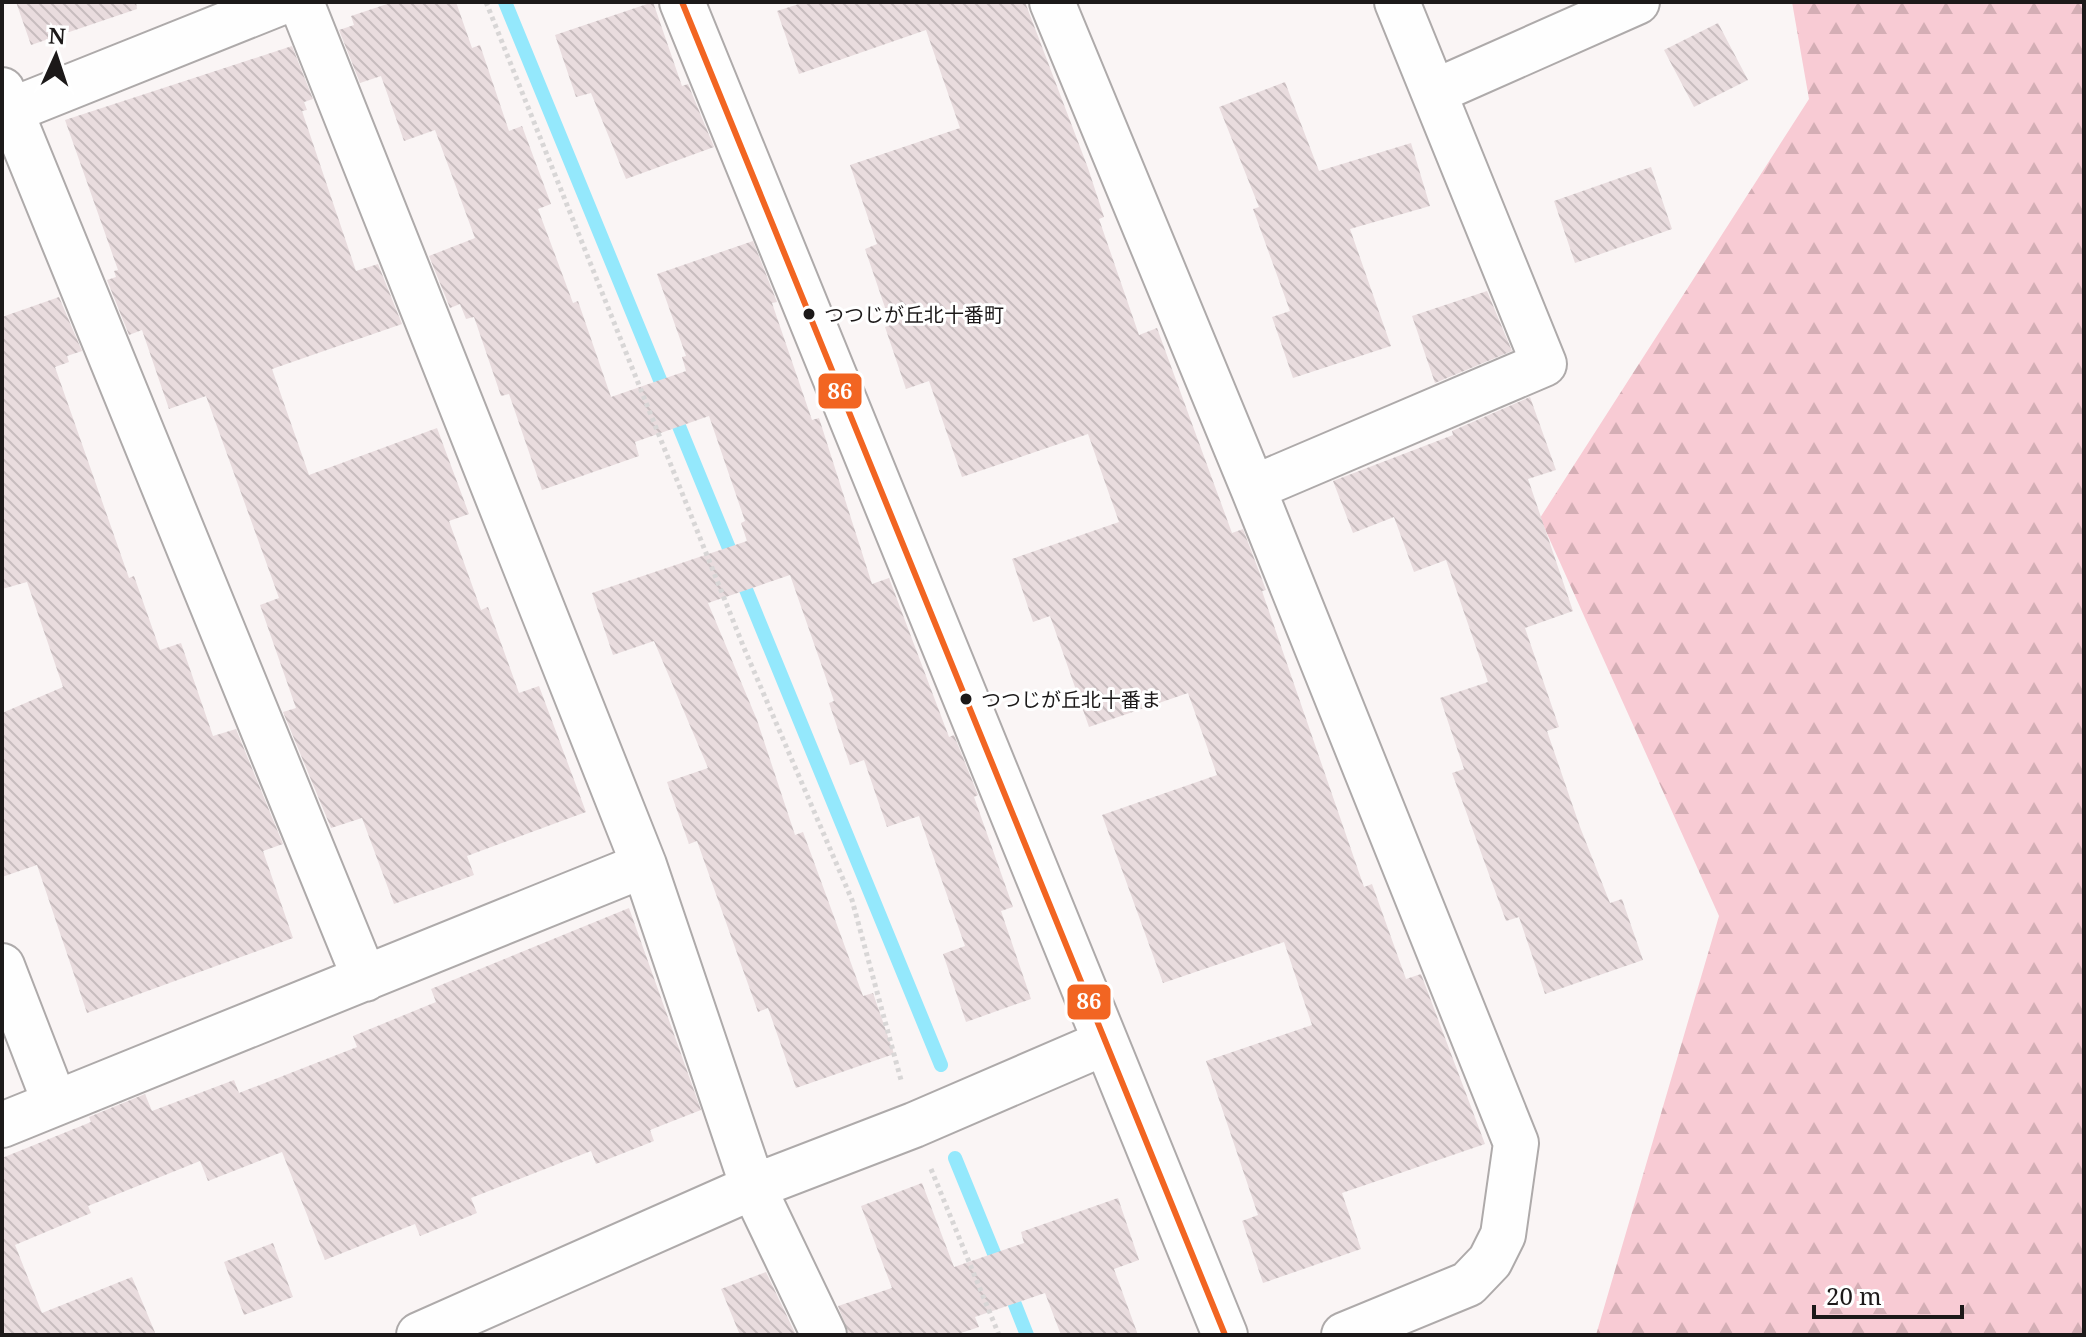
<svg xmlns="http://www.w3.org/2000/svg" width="2086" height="1337" viewBox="0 0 2086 1337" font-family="'Noto Serif','Noto Sans JP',serif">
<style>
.forest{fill:url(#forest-firs)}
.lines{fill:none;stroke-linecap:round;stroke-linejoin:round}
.stream{stroke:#94e8fc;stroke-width:14}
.building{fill:url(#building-back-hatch)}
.minor-casing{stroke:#aeaaaa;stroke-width:48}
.path{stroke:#d8d6d6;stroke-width:5;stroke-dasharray:4 4;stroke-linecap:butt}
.minor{stroke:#fefefe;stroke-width:44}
.bus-1-casing{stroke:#fff;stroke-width:12}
.bus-1{stroke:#f26522;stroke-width:6}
.bus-dot{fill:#1c1919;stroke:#fff;stroke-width:3}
.labels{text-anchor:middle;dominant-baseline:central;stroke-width:6;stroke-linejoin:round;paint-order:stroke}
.bus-label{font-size:20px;fill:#1c1919;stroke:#fff;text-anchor:start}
.line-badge{stroke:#fff;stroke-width:3}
.badge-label{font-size:22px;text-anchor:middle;font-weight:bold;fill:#fff}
</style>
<defs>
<pattern id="forest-firs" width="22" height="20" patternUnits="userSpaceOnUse" patternTransform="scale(2)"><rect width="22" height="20" fill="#f8cbd4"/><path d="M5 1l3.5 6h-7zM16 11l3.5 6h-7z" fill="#d4aeb5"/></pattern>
<pattern id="building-back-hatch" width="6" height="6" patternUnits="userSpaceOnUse" patternTransform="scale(2)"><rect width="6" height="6" fill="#e9dcde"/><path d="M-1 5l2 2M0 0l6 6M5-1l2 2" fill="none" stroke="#c7bcbe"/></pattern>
</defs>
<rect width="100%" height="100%" fill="#faf5f5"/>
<!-- forest -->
<path class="forest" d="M1792 2H2084V1335H1596L1719 916 1540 518 1809 99Z"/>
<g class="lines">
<!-- stream -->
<path class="stream" d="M505 2 941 1065
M955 1158 1000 1268
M1008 1287 1027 1335"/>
</g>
<!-- building -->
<path class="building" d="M16 2H136L137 9 31 45Z
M393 2H456L472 48 480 45 509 131 522 126 551 204 538 209 573 303 578 301 611 397 686 371 682 357 686 356 657 274 753 241 777 302 772 303 812 420 819 418 872 584 889 578 949 737 954 735 978 795 974 797 1013 907 1001 911 1031 999 966 1022 943 954 965 946 919 816 887 827 864 760 850 765 829 703 834 701 790 575 708 603 757 720 795 835 803 832 863 996 873 993 894 1054 796 1088 768 1008 758 1012 697 841 689 844 667 782 708 768 654 641 613 655 592 593 747 541 741 523 745 521 709 416 635 442 639 456 542 490 509 394 501 396 474 317 466 319 460 304 450 308 429 256 475 238 435 130 404 141 381 76 360 83 339 30 354 25 351 16Z
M653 2 682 86 688 84 714 147 626 179 591 93 576 97 555 35Z
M805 2H1025L1088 168 1104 217 1099 219 1139 335 1157 328 1232 533 1243 529 1257 566 1266 590 1262 591 1364 887 1372 884 1406 979 1421 974 1485 1144 1342 1193 1361 1249 1263 1283 1242 1221 1258 1215 1206 1061 1312 1025 1284 942 1163 983 1102 815 1217 775 1188 693 1089 727 1050 616 1033 622 1012 559 1119 522 1088 434 962 477 929 381 906 389 885 327 891 325 865 249 877 244 850 165 960 128 926 30 799 74 777 11Z
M1718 23 1748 80 1694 107 1664 50Z
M292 46 313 99 304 102 307 110 302 111 356 271 378 264 402 324 272 369 309 475 437 428 469 514 449 521 481 610 488 607 519 693 539 686 586 812 467 856 474 875 394 904 362 818 331 828 283 712 296 708 260 605 279 598 206 396 169 409 142 330 129 335 107 280 116 277 114 271 118 270 65 120Z
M1285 82 1319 171 1411 143 1430 206 1350 229 1391 346 1293 378 1272 317 1290 311 1253 209 1259 207 1219 107Z
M1651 167 1672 229 1575 263 1554 201Z
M1487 291 1512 351 1435 383 1412 316Z
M59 297 82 351 67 356 69 362 55 367 129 578 134 576 160 650 181 643 213 736 236 729 283 844 263 851 293 938 87 1013 37 865 2 877V713L63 687 27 582 2 589V317Z
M1530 397 1556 470 1528 479 1573 611 1525 628 1559 727 1547 731 1580 827 1610 903 1622 899 1643 960 1545 994 1519 917 1506 921 1452 773 1464 769 1440 698 1488 682 1446 560 1414 572 1394 517 1353 533 1333 481 1453 435 1452 431Z
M629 908 701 1110 650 1130 654 1141 596 1164 591 1151 471 1198 477 1213 420 1236 415 1224 325 1260 282 1152 208 1181 200 1161 88 1206 91 1213 15 1245 42 1313 132 1277 156 1335H2V1158L91 1122 89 1117 145 1094 152 1111 234 1080 239 1093 357 1047 353 1036 436 1002 431 989Z
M922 1183 954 1267 1024 1243 1021 1232 1118 1198 1139 1260 1114 1269 1138 1335H1061L1045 1293 975 1317 979 1327 955 1335H849L838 1306 892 1288 861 1206Z
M273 1243 293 1297 244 1315 224 1262Z
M766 1272 796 1335H740L721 1289Z"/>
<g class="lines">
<defs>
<path id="minor" d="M301 2 644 865 753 1187 824 1335
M682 2 1225 1335
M1052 2 1253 488
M2 90 365 979
M1434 92 1637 2
M2 114 282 2
M2 966 55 1103
M2 1125 644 865
M419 1335 753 1187 914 1125 1104 1043
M1344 1335 1468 1284 1490 1261 1503 1235 1516 1143 1253 488 1544 364 1397 2"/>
</defs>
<!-- minor casing -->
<use href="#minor" class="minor-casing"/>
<!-- path -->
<path class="path" d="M486 2 744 648 852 900 901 1080
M931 1169 999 1335"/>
<!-- minor -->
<use href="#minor" class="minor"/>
<defs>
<path id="bus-1" d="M682 2 1225 1335"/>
</defs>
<!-- bus-1 casing -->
<use href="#bus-1" class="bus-1-casing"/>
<!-- bus-1 -->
<use href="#bus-1" class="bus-1"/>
</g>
<!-- markers -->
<g class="bus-dot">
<circle cx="809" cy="314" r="7"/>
<circle cx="966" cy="699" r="7"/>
</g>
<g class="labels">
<!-- bus labels -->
<g class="bus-label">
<text x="824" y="314">つつじが丘北十番町</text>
<text x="981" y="699">つつじが丘北十番ま</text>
</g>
</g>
<g class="line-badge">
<rect x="817" y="372" width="46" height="38" rx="8" fill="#f26522"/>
<rect x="1066" y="983" width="46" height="38" rx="8" fill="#f26522"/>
</g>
<g class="badge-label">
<text x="840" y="399">86</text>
<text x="1089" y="1009">86</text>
</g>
<!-- border -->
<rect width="2086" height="1337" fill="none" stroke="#1c1919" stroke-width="8"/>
<!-- north arrow -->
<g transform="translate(56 56) rotate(3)" stroke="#ffffff" stroke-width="6" paint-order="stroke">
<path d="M0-6L14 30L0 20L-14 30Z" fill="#1c1919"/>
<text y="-12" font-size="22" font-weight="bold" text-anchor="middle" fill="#1c1919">N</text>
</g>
<!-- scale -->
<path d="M1814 1305v12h148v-12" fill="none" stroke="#1c1919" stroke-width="4"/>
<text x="1826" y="1305" font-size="24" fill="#1c1919" stroke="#ffffff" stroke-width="6" paint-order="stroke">20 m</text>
</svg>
